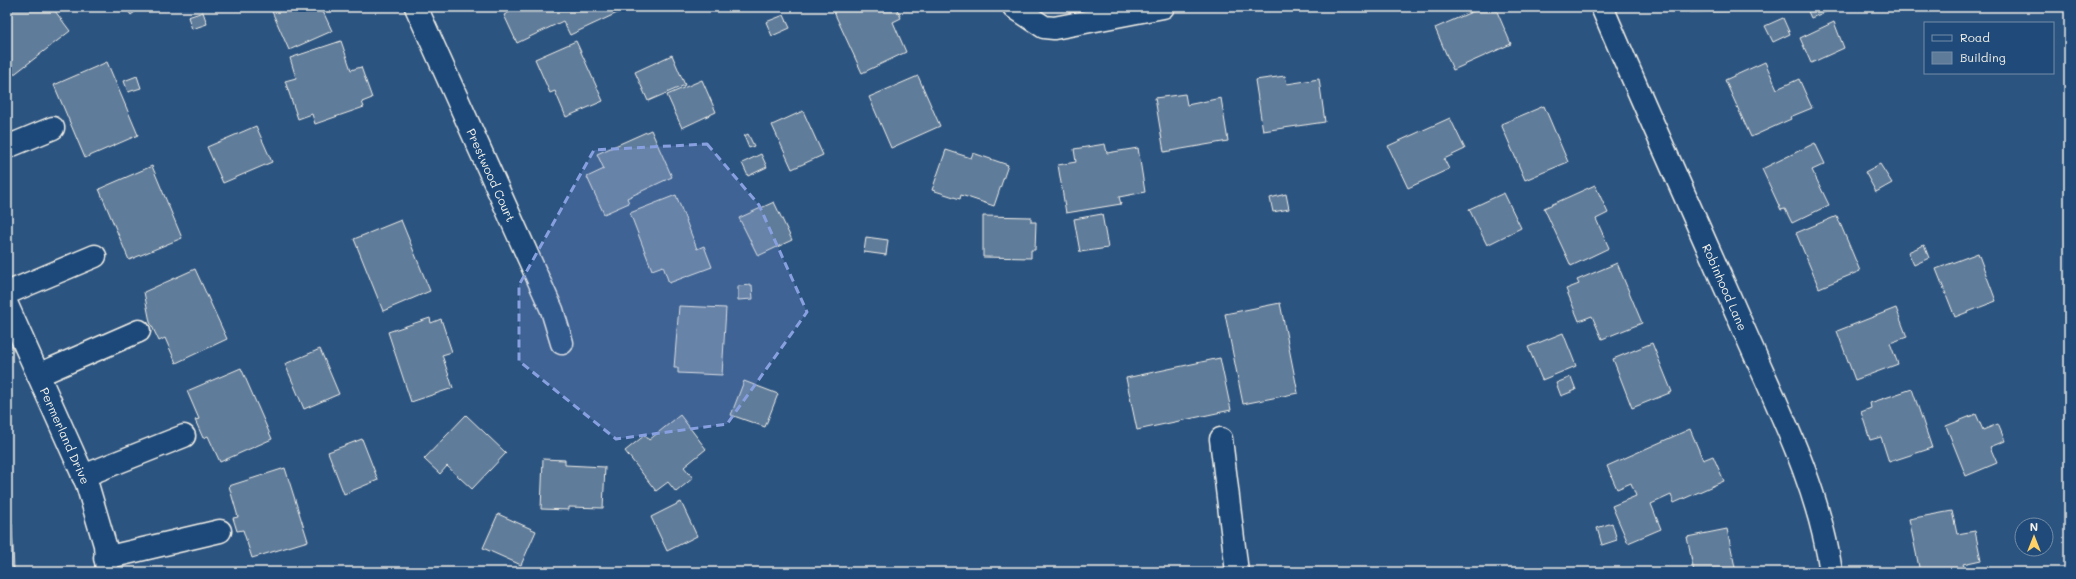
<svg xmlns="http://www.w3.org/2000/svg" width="2076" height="579" viewBox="0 0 2076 579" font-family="Mali,sans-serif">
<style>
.building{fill:#5e7b9a;stroke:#f4f1e8}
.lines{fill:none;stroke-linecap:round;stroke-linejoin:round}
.minor-casing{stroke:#f4f1e8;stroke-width:25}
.minor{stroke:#1f4a7a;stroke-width:22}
.marked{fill:#88a0e0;fill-opacity:0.2;stroke:#88a0e0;stroke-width:3;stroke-dasharray:8 5;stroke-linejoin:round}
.labels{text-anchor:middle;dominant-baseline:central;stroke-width:4;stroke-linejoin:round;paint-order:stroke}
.street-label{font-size:12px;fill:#f4f1e8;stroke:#1f4a7a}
</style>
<rect width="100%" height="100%" fill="#2c5481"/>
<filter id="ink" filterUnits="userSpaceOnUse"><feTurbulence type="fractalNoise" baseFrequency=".025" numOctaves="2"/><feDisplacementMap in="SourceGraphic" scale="8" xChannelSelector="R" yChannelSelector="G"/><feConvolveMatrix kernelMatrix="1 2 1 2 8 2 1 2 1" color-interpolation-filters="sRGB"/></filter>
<g filter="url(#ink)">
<!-- building -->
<path class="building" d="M7 7H52L70 31 8 79Z
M125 7H141L131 15Z
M270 7H321L332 31 289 50Z
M512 7H563L564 9 568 7H630L570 35 563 21 517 43 504 15 513 10Z
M840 7H896L901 18 893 22 906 52 862 73 833 10Z
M1483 7H1495L1511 44 1453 70 1435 28Z
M1690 7H1737V11L1690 12Z
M1806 7H1837L1811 18Z
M203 12 207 24 192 29 188 17Z
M784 15 790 28 772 36 766 22Z
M1783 18 1790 34 1773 42 1765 26Z
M1834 22 1844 48 1811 63 1800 38Z
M341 41 351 70 361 67 372 98 362 102 364 107 315 124 312 114 298 119 285 81 296 78 290 58Z
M576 41 603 101 566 117 555 91 550 93 535 59Z
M672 55 685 85 648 101 635 72Z
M107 62 138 135 85 158 54 85Z
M1765 62 1777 89 1799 79 1812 108 1790 117 1791 119 1751 137 1725 80Z
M137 76 141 88 128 92 124 81Z
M918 76 940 126 891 148 869 97Z
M1285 76 1287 84 1319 79 1325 122 1263 131 1255 80Z
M702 80 716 112 682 128 667 95Z
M1185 94 1187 105 1221 98 1228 141 1164 152 1155 98Z
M1544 106 1568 162 1525 180 1501 124Z
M803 111 823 155 792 169 772 125Z
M1450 118 1465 149 1444 159 1449 169 1408 188 1388 146Z
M256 126 272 162 223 183 207 147Z
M651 130 672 177 627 198 629 203 604 214 587 177 604 169 597 154Z
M748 134 754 146 749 148 744 136Z
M1815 143 1825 164 1812 170 1829 205 1792 223 1785 209 1781 210 1762 169Z
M1105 144 1107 153 1138 148 1145 192 1119 197 1121 204 1066 213 1058 165 1076 162 1074 149Z
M946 150 971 158 973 153 1008 165 994 206 961 195 960 199 932 190Z
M761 154 767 167 748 176 742 163Z
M1880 164 1892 183 1876 192 1865 172Z
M152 166 182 238 129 260 99 189Z
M1595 185 1608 213 1596 219 1609 248 1571 266 1544 208Z
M1504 193 1521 228 1487 245 1469 209Z
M1286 194 1289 209 1273 212 1270 198Z
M676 195 697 249 704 246 712 267 669 283 663 266 652 270 630 213Z
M774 202 792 240 758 256 739 218Z
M1102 214 1108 248 1080 252 1074 219Z
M983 216 1031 217V222H1036L1035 250H1031V258L983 257Z
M1837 216 1860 271 1819 288 1796 233Z
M401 220 430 291 383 311 354 239Z
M866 237 888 240 886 255 864 252Z
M1924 245 1929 258 1914 265 1908 252Z
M1978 253 1996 301 1955 317 1936 269Z
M1617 263 1642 323 1602 339 1592 316 1579 321 1566 289 1579 284 1577 280Z
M195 269 227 339 176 363 165 338 159 341 150 322 144 292Z
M752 285 753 299 738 300V286Z
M1280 303 1298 393 1243 404 1225 314Z
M679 306 726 308 722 375 678 373V368H674Z
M1896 308 1907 337 1890 343 1898 364 1855 380 1837 331Z
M430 318 431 323 441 319 452 352 442 355 453 388 411 402 388 332Z
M1563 333 1576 366 1542 380 1528 347Z
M1652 343 1672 392 1632 408 1613 359Z
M320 349 339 394 304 409 285 364Z
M1220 358 1231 410 1137 430 1126 378Z
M241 368 272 439 220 462 208 436 203 438 195 420 199 419 187 391Z
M1571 377 1576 390 1561 396 1556 383Z
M744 381 778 394 765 427 731 415Z
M1912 389 1932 448 1889 462 1881 437 1870 440 1861 412 1871 408 1870 403Z
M1976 414 1983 430 1998 424 2005 441 1990 447 1997 463 1966 476 1946 426Z
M466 415 506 453 472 489 447 466 440 474 424 459Z
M680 415 706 449 684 467 693 478 676 492 668 482 656 491 625 451 645 435 649 440Z
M1690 429 1703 460 1713 456 1724 481 1674 503 1671 495 1651 504 1661 529 1628 543 1612 506 1636 496 1631 483 1617 489 1607 466Z
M362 439 378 480 344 494 328 452Z
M543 459 565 460V465L605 467 603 508 569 507V510L541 509Z
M285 468 308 541 252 558 243 530 237 531 233 518 238 517 229 486Z
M681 502 697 536 667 551 651 517Z
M1952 511 1957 534 1975 531 1981 560 1963 564 1965 569 1951 572H1920L1909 519Z
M498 514 536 531 521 565 483 548Z
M1612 523 1617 540 1602 545 1597 528Z
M7 524H12L14 571 29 570V572H7Z
M1727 529 1736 572H1694L1687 537Z"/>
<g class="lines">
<defs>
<g id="minor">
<path id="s1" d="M416 7 552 310 562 343"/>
<path d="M1014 7 1044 27 1054 28 1163 7"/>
<path id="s2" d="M1602 7C1648 115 1697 222 1744 330 1778 408 1819 487 1831 572"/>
<path d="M7 147 53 128"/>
<path d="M7 293 95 256"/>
<path id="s3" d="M7 305 87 484 105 545 107 572"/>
<path d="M38 375 139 331"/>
<path d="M1221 439 1237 572"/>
<path d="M83 476 184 436"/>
<path d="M105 558 220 531"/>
</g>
</defs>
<!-- minor casing -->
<use href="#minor" class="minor-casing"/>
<!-- minor -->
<use href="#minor" class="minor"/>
</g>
</g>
<!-- marked area -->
<path class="marked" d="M707 144 759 205 807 312 727 424 616 439 519 361V285L594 150Z"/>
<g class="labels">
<!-- street labels -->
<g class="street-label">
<text stroke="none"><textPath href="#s1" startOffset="184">Prestwood Court</textPath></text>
<text stroke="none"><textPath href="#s2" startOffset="306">Robinhood Lane</textPath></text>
<text stroke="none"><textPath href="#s3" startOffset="143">Permerland Drive</textPath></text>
</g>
</g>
<!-- margin -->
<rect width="2076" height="579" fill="none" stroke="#1f4a7a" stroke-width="24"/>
<rect x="12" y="12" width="2052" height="555" fill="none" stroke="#f4f1e8" stroke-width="1.5" filter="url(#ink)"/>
<!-- legend -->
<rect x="1924" y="22" width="130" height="52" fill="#1f4a7a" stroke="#748da6"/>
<rect x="1932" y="35" width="20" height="6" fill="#1f4a7a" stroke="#748da6"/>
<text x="1960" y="42" font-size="12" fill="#f4f1e8">Road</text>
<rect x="1932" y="52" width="20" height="12" fill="#5e7b9a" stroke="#748da6"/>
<text x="1960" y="62" font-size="12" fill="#f4f1e8">Building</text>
<!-- north arrow -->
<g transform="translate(2034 537)"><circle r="19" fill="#1f4a7a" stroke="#748da6"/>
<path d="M0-3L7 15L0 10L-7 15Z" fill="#ffd166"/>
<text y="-6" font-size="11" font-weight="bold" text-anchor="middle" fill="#f4f1e8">N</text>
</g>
</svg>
